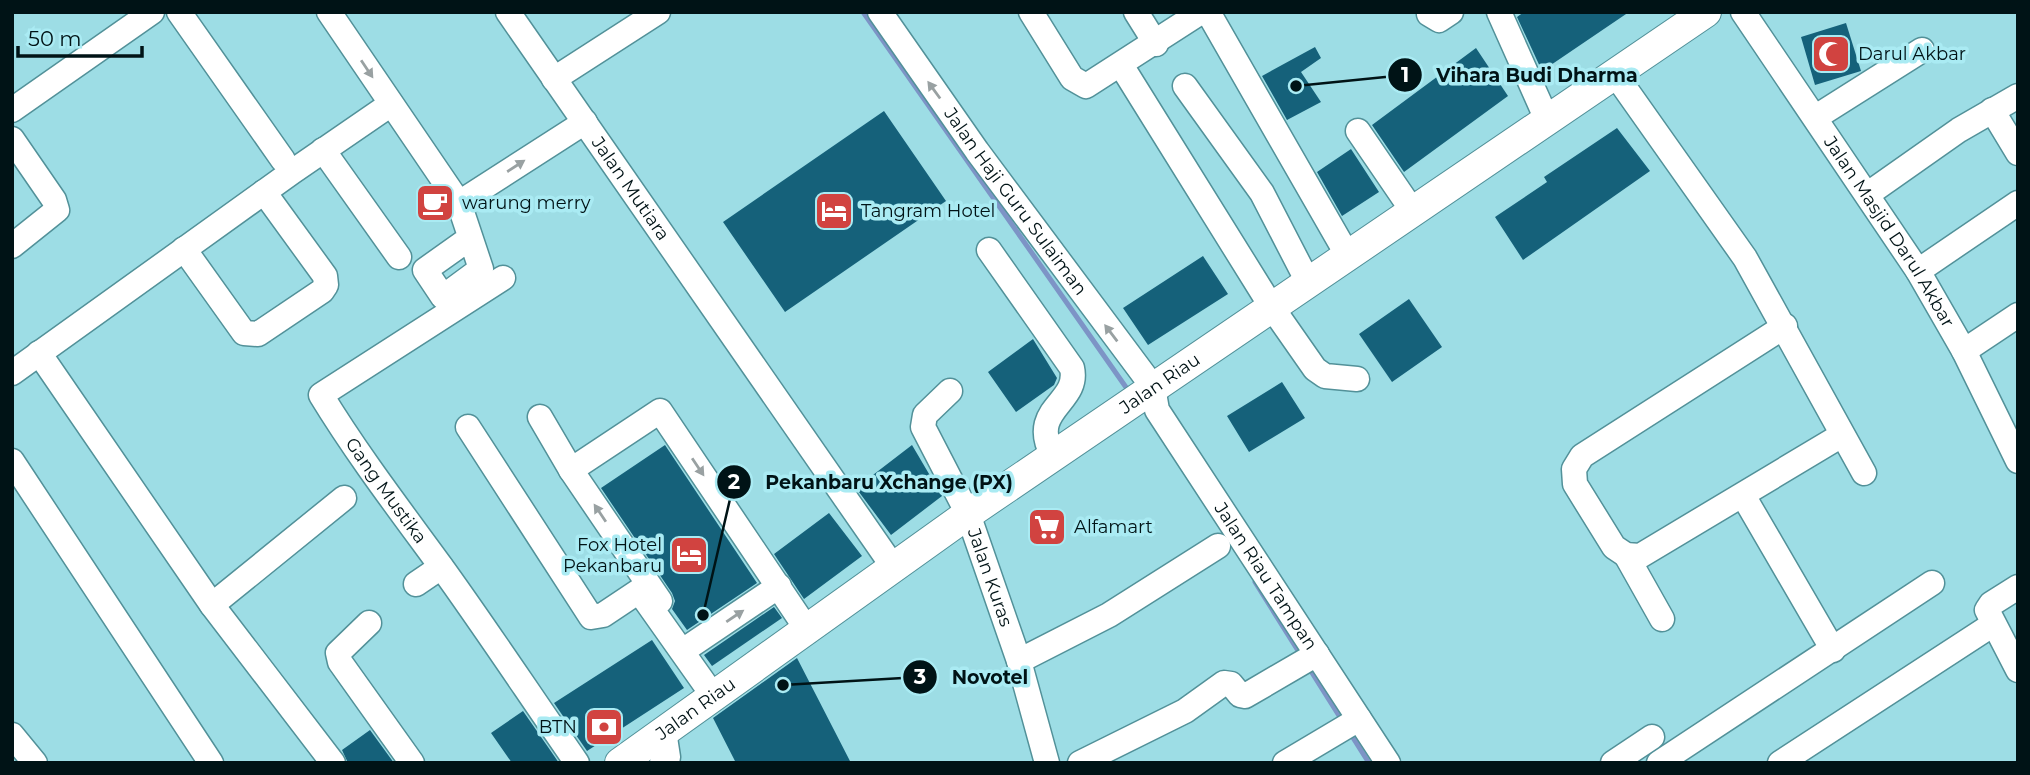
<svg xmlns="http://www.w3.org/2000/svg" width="2030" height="775" viewBox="0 0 2030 775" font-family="Montserrat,sans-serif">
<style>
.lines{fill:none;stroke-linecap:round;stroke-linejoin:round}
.stream{stroke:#7d94c6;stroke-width:5}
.building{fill:#15617a}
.minor-casing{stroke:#529199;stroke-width:27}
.major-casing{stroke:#529199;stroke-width:32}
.minor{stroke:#fff;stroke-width:24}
.major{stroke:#fff;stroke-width:30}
.oneway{fill:#99a1a2}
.labels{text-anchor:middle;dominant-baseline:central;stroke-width:7;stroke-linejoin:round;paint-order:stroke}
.poi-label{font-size:18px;fill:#001316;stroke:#aaebf3;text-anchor:start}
.street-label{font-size:18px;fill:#001316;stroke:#aaebf3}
.leader{fill:none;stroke:#001316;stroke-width:2.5}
.callout-dot{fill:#001316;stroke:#aaebf3;stroke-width:2.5}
.mark-label{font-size:21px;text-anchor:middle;font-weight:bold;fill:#fff}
.callout-label{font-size:19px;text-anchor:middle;font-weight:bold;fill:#001316;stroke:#aaebf3;stroke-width:7;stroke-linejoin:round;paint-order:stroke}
</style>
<rect width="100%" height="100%" fill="#9ddde5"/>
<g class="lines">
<!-- stream -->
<path class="stream" d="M863 12 1130 393
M1255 582 1302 657
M1309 668 1343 722
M1350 733 1369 763"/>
</g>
<!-- building -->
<path class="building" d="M1524 12H1629L1542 71 1517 17Z
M1846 23 1861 71 1815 85 1801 37Z
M1315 47 1321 58 1301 72 1321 102 1287 120 1262 76Z
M1476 48 1508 96 1404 172 1372 125Z
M884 111 946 201 785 312 723 222Z
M1617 128 1650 171 1523 260 1495 217 1547 182 1544 177Z
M1351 149 1379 192 1342 216 1317 172Z
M1203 256 1228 294 1148 345 1123 308Z
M1409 299 1442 347 1392 382 1359 334Z
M1033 339 1057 378 1054 385 1016 412 988 372Z
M1282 382 1305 418 1249 452 1227 416Z
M665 445 757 583 687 630 672 609 675 601 672 593 601 488Z
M912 445 942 496 891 535 856 488Z
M1049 509 1064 531 1045 545 1030 522Z
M829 513 862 556 804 599 774 554Z
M774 607 782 618 712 666 704 655Z
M652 640 684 688 587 751 554 703Z
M797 658 851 763H736L713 718Z
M523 711 548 747 559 763H512L491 733Z
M370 730 394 763H348L342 750Z"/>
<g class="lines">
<defs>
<g id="minor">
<path d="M179 12 283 160"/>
<path d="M329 12 459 203 481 269 443 297 425 270 470 238"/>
<path id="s1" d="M508 12 894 568"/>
<path id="s2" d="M880 12 977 151 1153 387 1157 410 1388 763"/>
<path d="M1031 12 1072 78 1086 86 1201 12"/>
<path d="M1136 12 1156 44"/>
<path d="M1208 12 1348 256"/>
<path d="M1499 12 1548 122"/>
<path id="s3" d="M1743 12 1918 271 1964 351 2018 461"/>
<path d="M1429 14 1439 20 1451 12"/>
<path d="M1121 65 1271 306 1315 369 1325 376 1357 379"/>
<path d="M1615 74 1745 258 1864 473"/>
<path d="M554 79 658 12"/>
<path d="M1185 86 1262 193 1308 282"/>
<path d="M12 110 152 12"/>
<path d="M1992 110 2018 153"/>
<path d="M1816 117 1922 50"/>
<path d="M1358 131 1414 213"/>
<path d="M12 139 54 200 57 210 12 246"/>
<path d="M323 150 399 257"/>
<path d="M1868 194 1959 130 2018 96"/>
<path d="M459 203 585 122"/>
<path d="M184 249 244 333 258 334 322 291 326 285 325 276 264 192"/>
<path d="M989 250 1072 368C1080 404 1027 408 1053 456"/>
<path d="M1918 271 2018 203"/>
<path id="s4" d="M503 278 321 395C357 454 399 509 440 565 487 630 531 697 577 763"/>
<path d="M1785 326 1582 456 1574 469 1575 484 1614 547 1626 555 1640 556 1842 435"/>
<path d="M1964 351 2018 315"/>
<path d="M39 353 212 605 333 763"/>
<path d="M12 373 292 172 391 104"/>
<path id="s5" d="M950 391 925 415 923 427 968 514 1019 661 1047 763"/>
<path d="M540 417 571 470 660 601"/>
<path d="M468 427 591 617 603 615 639 591 714 697"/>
<path d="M12 461 211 763"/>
<path d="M571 470 660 411 808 631"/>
<path d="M1744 497 1833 650"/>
<path d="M1626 555 1662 619"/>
<path d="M416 584 441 567"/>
<path d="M2018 587 1991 604 1987 610 2018 670"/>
<path d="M212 605 344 498"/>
<path d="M369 623 338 653 340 662 412 763"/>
<path d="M690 646 779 586"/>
<path d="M1019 661 1109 615 1218 546"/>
<path d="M12 735 35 763"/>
<path d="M662 763 668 757 664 731"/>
<path d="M1080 763 1185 711 1224 683 1231 684 1240 695 1245 696 1317 654"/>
<path d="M1285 763 1359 719"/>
<path d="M1613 763 1652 737"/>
<path d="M1659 763 1932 583"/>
<path d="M1780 763 1992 625"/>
</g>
<g id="major">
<path id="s6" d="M620 763 968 514 1706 12"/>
</g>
</defs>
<!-- minor casing -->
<use href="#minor" class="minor-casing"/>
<!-- major casing -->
<use href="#major" class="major-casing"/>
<!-- minor -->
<use href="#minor" class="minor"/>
<!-- major -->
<use href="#major" class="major"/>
</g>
<!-- one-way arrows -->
<defs><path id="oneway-solid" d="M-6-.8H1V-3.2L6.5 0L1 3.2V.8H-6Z" transform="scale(1.75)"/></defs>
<g class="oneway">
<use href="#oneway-solid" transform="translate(367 69) rotate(56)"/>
<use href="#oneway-solid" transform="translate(934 90) rotate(-126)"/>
<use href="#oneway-solid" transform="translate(516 166) rotate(-33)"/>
<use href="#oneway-solid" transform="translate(1111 333) rotate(-127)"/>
<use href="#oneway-solid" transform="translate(698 467) rotate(56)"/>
<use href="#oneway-solid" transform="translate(600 513) rotate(-124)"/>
<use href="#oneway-solid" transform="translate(735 616) rotate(-34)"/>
</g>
<!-- icons -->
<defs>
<symbol id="mosque-square" viewBox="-11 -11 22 22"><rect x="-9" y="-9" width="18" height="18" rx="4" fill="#d14340" stroke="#aaebf3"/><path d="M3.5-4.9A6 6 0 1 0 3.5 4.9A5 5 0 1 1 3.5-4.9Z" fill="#fff"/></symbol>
<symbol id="cafe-square" viewBox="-11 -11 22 22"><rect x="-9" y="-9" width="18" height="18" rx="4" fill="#d14340" stroke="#aaebf3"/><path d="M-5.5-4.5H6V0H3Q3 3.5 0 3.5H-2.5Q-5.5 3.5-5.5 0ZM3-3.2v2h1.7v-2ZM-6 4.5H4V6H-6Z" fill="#fff"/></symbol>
<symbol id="hotel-square" viewBox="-11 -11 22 22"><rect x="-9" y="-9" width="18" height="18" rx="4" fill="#d14340" stroke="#aaebf3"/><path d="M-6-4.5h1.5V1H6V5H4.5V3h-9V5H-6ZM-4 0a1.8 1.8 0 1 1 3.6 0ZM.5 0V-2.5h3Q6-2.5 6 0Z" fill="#fff"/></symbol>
<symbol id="supermarket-square" viewBox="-11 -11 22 22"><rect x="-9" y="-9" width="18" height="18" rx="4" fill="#d14340" stroke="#aaebf3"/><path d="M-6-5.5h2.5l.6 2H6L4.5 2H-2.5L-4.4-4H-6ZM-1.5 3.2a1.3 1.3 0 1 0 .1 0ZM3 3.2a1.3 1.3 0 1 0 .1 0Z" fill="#fff"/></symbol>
<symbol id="bank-square" viewBox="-11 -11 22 22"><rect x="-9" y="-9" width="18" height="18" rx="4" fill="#d14340" stroke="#aaebf3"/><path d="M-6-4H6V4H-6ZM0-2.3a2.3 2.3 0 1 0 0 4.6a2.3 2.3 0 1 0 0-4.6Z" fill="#fff"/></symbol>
</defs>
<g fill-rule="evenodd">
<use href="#mosque-square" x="1809" y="32" width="44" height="44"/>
<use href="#cafe-square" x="413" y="181" width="44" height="44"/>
<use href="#hotel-square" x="812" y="189" width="44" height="44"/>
<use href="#supermarket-square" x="1025" y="505" width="44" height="44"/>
<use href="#hotel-square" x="667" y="533" width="44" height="44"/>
<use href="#bank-square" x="582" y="705" width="44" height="44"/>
</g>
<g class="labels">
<!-- poi labels -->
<g class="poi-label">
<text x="1858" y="54">Darul Akbar</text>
<text x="462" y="203">warung merry</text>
<text x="861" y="211">Tangram Hotel</text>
<text x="1074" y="527">Alfamart</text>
<text x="662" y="545" text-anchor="end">Fox Hotel<tspan x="662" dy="21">Pekanbaru</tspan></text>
<text x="577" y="727" text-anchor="end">BTN</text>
</g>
<!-- street labels -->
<g class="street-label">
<text stroke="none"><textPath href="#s1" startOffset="215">Jalan Mutiara</textPath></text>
<text stroke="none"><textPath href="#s2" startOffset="233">Jalan Haji Guru Sulaiman</textPath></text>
<text stroke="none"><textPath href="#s3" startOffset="264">Jalan Masjid Darul Akbar</textPath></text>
<text stroke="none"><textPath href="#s6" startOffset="660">Jalan Riau</textPath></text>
<text stroke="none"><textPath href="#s4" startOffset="332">Gang Mustika</textPath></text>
<text stroke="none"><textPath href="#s2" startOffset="686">Jalan Riau Tampan</textPath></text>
<text stroke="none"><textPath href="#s5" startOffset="212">Jalan Kuras</textPath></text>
<text stroke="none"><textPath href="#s6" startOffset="93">Jalan Riau</textPath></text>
</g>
</g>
<!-- callouts -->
<path class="leader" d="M1296 86L1405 75M703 615L734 482M783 685L920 677"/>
<g class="callout-dot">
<circle cx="1296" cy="86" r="7"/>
<circle cx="703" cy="615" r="7"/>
<circle cx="783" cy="685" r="7"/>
<circle cx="1405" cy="75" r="18"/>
<circle cx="734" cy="482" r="18"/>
<circle cx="920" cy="677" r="18"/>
</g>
<g class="mark-label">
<text x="1405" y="82">1</text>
<text x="734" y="489">2</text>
<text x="920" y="684">3</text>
</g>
<g class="callout-label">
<text x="1537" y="82">Vihara Budi Dharma</text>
<text x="889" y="489">Pekanbaru Xchange (PX)</text>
<text x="990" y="684">Novotel</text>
</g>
<!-- border -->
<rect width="2030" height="775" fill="none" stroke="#001316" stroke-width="28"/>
<!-- scale -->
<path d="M18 46v10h124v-10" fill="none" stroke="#001316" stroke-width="3.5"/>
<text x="28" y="46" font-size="21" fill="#001316" stroke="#aaebf3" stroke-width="5" paint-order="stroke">50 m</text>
</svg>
